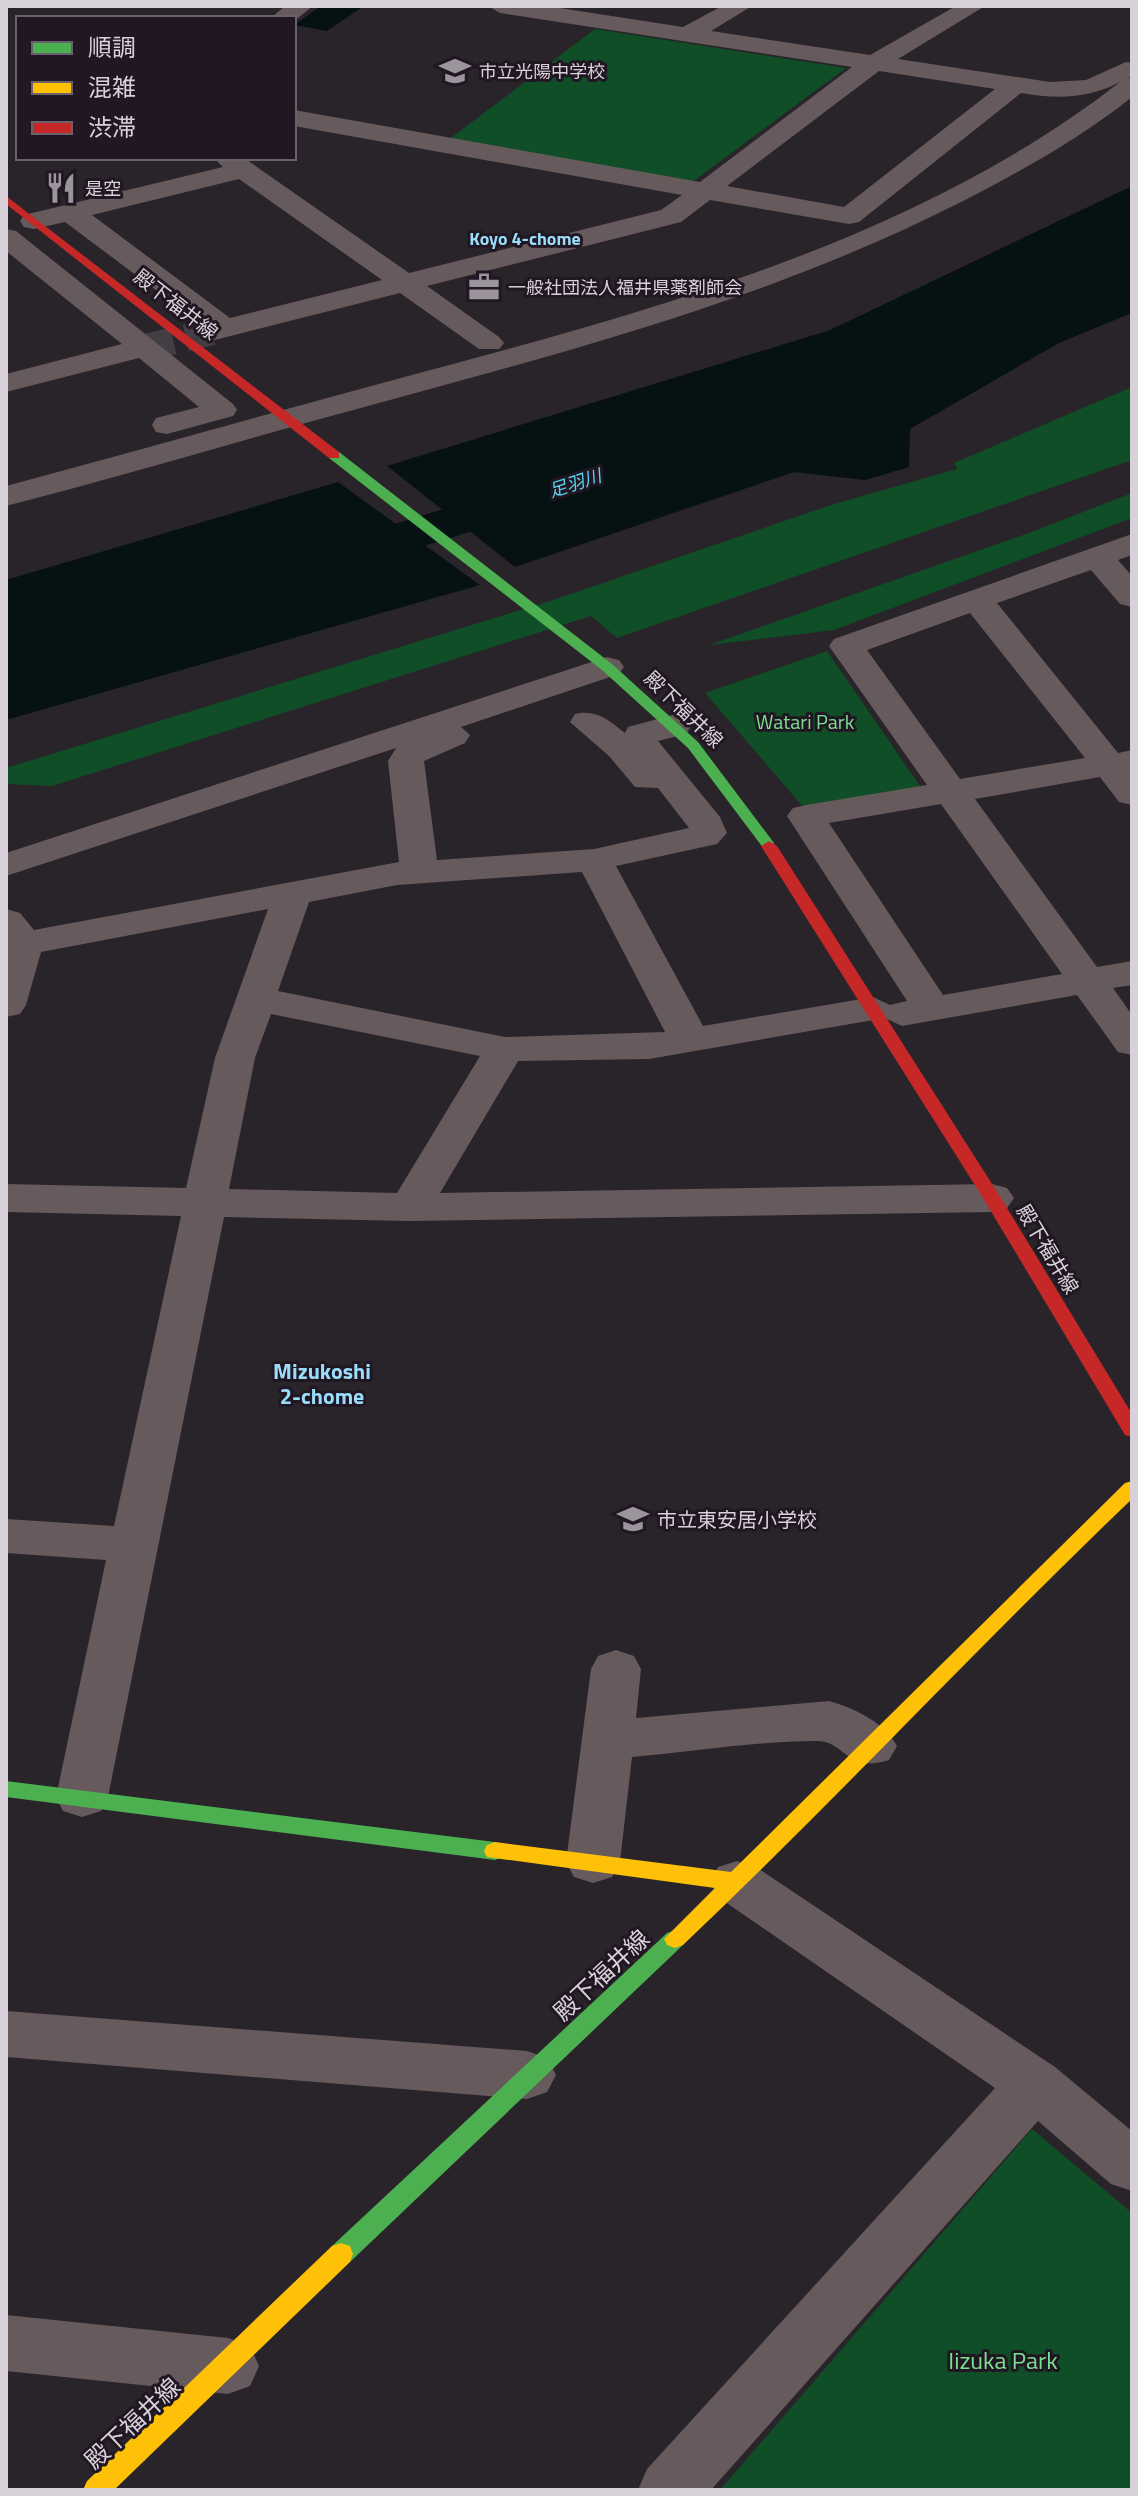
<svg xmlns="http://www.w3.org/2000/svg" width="1138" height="2496" viewBox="0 0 1138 2496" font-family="'Titillium Web','Noto Sans JP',sans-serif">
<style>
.green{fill:#0f4e26}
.water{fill:#061114}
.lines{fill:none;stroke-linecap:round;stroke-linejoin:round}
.river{fill:#061114;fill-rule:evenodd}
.street-tunnel{stroke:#433e44;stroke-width:27;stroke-dasharray:27 13;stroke-linecap:butt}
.street{fill:#665a5d;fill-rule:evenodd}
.fast{fill:#4caf50;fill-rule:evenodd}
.slow{fill:#ffc107;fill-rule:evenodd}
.jam{fill:#c62828;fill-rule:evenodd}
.labels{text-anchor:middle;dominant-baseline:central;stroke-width:6;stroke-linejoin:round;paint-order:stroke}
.far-poi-label{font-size:18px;fill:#d8d1d9;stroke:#211723;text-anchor:start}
.far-neighbourhood-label{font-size:18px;font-weight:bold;fill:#99ddfb;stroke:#211723}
.far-water-label{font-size:18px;font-style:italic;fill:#57d4ef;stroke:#211723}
.street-label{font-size:20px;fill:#d8d1d9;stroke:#211723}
.park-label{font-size:20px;fill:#7ce092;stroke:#211723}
.poi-label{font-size:20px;fill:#d8d1d9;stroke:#211723;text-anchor:start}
.neighbourhood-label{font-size:22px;font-weight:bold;fill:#99ddfb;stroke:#211723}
.near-street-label{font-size:24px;fill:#d8d1d9;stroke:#211723}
.near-park-label{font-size:24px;fill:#7ce092;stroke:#211723}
</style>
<rect width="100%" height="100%" fill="#29242a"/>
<!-- green -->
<path class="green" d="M595 29 846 68 691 183 448 140Z
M1132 387V460L617 638 591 616 52 786 6 784V768L553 600 831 505 957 469 954 463Z
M1132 493V518L834 630 709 645 1029 533Z
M827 651 922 789 804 808 705 693Z
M1032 2129 1132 2213V2490H720Z"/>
<!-- water -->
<path class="water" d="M321 6H364L327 31 294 25Z
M1132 186V313L1059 343 910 429 909 467 865 480 794 472 515 567 387 466 830 330Z
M338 482 480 585 6 720V580Z"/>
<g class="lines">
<!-- river -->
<path class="river" d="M545 478 562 483 570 493 562 503 321 578 303 574 296 563 303 552Z"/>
<!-- street-tunnel -->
<path class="street-tunnel" d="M147 347 215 331"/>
<!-- street -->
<path class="street" d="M285 6H313L294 21V18H271Z
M488 6H547L683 27 722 6H752L711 31 870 55 956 6H985L898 59 1050 82 1086 80 1126 62 1132 63V76L1126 79 1132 77V97C1078 140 1018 173 957 204 773 297 577 349 379 403 255 436 131 474 6 506V486C137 451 267 414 397 379 644 313 915 242 1120 82 1088 99 1057 99 1021 93L859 222 849 224 710 200 681 222 427 286 499 337 504 343 499 349H479L400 293 215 340 205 337 200 331 204 326 65 222 34 229 24 227 20 221 24 215 223 167 214 158H244L409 273 661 210 682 195 294 126V110L700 182 852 67 500 13ZM879 71 995 89 844 207 727 186ZM239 179 382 280 230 318 92 215Z
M6 229 16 231 233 404 237 410 233 416 167 434 156 432 152 425 156 418 199 407 139 358 6 392V374L122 344 6 251Z
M1132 534V555L1118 560 1132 576V607L1120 604 1091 570 997 603 1118 753 1132 750V805L1119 802 1100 777 975 799 1097 967 1132 961V985L1113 988 1132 1015V1055L1118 1052 1077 995 902 1026 885 1018 649 1059 518 1061 440 1193 992 1184 1007 1188 1014 1198 1007 1208 992 1212 410 1221 224 1217 108 1797 101 1811 82 1817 63 1811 56 1797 106 1560 6 1553V1519L114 1526 181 1216 6 1212V1184L186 1188 215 1058 268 909 41 952 26 1005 20 1014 6 1017V909L20 913 34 930 399 862 388 761 396 748 6 876V853L607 657 619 660 624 667 619 674 461 727 470 735 465 743 424 761 437 860 594 849 689 828 658 788 635 787 609 756 570 722 575 714C597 709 608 720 625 733L628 727 673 715 686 718 691 726 686 734 658 741 720 817 727 833 717 844 616 866 703 1026 873 997 890 1005 907 1001 787 816 793 808 806 805 927 785 829 646 834 639ZM970 613 1085 758 960 779 867 650ZM941 804 1062 974 943 995 829 823ZM582 872 665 1032 505 1037 278 991 309 902 397 885ZM271 1014 480 1056 397 1193 229 1189 255 1058Z
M616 1650 634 1656 641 1669 636 1718 829 1701C854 1708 884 1722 897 1746L889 1760C846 1774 845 1740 816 1741 755 1741 693 1752 632 1757L620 1862 612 1877 593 1883 574 1877 566 1862 591 1669 598 1656Z
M737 1861 756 1867 1055 2067 1132 2131V2191L1111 2184 1038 2121 711 2490H638L647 2469 995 2088 718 1897 710 1882 718 1867Z
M6 2011 527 2051 547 2058 556 2075 547 2092 527 2099 6 2057Z
M6 2315 228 2338 250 2346 259 2366 250 2386 228 2394 6 2371Z"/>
<!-- fast -->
<path class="fast" d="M329 452H339L612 664 698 742 774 843V849H764L688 748 602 670 329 458Z
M6 1781 495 1842 503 1845 506 1851 503 1857 495 1860 6 1797Z
M675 1930 683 1933 686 1939 683 1945 350 2262 341 2265 332 2262 329 2254 332 2246 667 1933Z"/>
<!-- slow -->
<path class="slow" d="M1132 1481V1499C979 1645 835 1801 683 1945L675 1948 667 1945 664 1939 715 1888 487 1857 484 1851 487 1845 495 1842 731 1872 1125 1483Z
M341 2243 350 2246 353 2254 350 2262 114 2490H83L87 2481 332 2246Z"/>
<!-- jam -->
<path class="jam" d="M6 196 339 452V458H329L6 204Z
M769 841 777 846 1001 1198 1132 1414V1437L1125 1435 983 1198 761 846Z"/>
</g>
<!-- icons -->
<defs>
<symbol id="school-bare" viewBox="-9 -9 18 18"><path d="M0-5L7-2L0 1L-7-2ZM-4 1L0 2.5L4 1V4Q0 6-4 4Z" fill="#9b949c" stroke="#211723" stroke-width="2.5" paint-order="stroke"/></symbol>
<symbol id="restaurant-bare" viewBox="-9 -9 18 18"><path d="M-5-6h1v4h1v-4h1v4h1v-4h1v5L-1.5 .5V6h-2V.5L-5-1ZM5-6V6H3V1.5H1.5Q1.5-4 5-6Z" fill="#9b949c" stroke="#211723" stroke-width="2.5" paint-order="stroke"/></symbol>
<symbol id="office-bare" viewBox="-9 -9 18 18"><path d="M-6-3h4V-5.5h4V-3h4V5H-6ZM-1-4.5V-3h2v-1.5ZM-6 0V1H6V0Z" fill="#9b949c" stroke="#211723" stroke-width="2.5" paint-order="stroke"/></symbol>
</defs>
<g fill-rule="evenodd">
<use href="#school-bare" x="433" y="49" width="44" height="44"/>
<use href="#restaurant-bare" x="39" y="166" width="44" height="44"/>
<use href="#office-bare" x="462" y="265" width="44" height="44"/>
<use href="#school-bare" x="611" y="1497" width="44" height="44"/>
</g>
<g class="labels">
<!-- far-poi labels -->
<g class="far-poi-label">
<text x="479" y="71">市立光陽中学校</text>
<text x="85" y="188">是空</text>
<text x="508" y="287">一般社団法人福井県薬剤師会</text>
</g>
<!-- far-neighbourhood labels -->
<g class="far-neighbourhood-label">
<text x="525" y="238">Koyo 4-chome</text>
</g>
<!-- far-water labels -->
<g class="far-water-label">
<text transform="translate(575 483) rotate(-18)">足羽川</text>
</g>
<!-- street labels -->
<g class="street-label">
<text transform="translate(176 304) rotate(38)">殿下福井線</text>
<text transform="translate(684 709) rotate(44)">殿下福井線</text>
<text transform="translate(1048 1249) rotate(59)">殿下福井線</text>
</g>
<!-- park labels -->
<g class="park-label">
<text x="805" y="721">Watari Park</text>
</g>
<!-- poi labels -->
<g class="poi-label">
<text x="657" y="1519">市立東安居小学校</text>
</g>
<!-- neighbourhood labels -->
<g class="neighbourhood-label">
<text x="322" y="1371">Mizukoshi<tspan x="322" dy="25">2-chome</tspan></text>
</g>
<!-- near-street labels -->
<g class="near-street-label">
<text transform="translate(601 1975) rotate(-43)">殿下福井線</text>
<text transform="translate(132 2423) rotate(-43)">殿下福井線</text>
</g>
<!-- near-park labels -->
<g class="near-park-label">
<text x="1003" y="2360">Iizuka Park</text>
</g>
</g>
<!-- border -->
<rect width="1138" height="2496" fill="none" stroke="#d8d1d9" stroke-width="16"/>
<!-- legend -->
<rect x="16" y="16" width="280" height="144" fill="#211723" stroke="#6a616c" stroke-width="2"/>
<rect x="32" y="42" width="40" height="12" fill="#4caf50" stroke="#6a616c" stroke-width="2"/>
<text x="88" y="56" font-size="24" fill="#d8d1d9">順調</text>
<rect x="32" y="82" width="40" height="12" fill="#ffc107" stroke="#6a616c" stroke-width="2"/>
<text x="88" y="96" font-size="24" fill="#d8d1d9">混雑</text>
<rect x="32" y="122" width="40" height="12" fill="#c62828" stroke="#6a616c" stroke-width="2"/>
<text x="88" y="136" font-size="24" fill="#d8d1d9">渋滞</text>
</svg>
